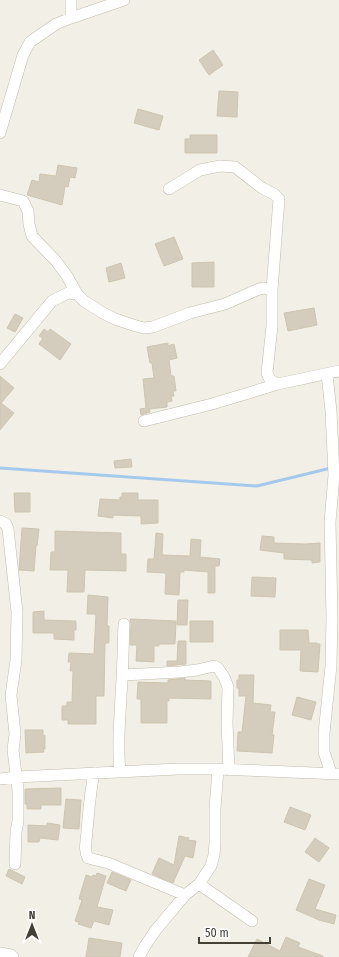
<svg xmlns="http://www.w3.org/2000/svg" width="339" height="957" viewBox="0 0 339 957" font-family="'Fira Sans Condensed',sans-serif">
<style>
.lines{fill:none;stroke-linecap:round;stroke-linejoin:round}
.stream{stroke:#a5c9ed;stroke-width:3}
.building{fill:#d4ccbc;stroke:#cec5b0}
.minor-casing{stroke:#c0bbac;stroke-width:12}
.minor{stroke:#fff;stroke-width:11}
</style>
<rect width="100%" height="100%" fill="#f2f0e6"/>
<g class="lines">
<!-- stream -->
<path class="stream" d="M0 468 257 486 331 468"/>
</g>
<!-- building -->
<path class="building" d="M213 50 223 65 209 75 199 60Z
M219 91 238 92 237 117 217 116Z
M138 109 163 116 159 130 134 123Z
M190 135H217V153H185V139H190Z
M58 165 77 168 75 178 70 177 68 187 65 186 62 205 27 195 32 180 39 182 40 174 56 176Z
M174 237 183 259 164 266 155 244Z
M214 262V287H192V263Z
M121 263 125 278 109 282 106 268Z
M314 308 317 325 288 331 284 313Z
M15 314 23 318 15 332 7 328Z
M44 329 48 332 50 329 71 344 60 360 39 344 43 338 39 336Z
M168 343V346L174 344 177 358 169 360 171 376H174L176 391H173L174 396H171L172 401 167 402V407L149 409 150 412 141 415 140 409 146 408 143 379 154 378 152 363H150L147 347Z
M0 376 14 388 1 403 14 413 0 430Z
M131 459 132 467 115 468 114 461Z
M14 493H30V512H15Z
M122 493H138V500H158V523L141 524V516L113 515V518L98 516 100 499 120 500V497H122Z
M22 528 39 529 37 546H36L34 571 19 570Z
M55 531 121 533V554H126V571L85 570 84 592H67L68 570H50L51 552H55Z
M156 533 163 534 162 555 190 556 191 539 201 540 200 557 220 559 219 566H215V593H208V572L184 570V572H180L179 595 165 594 166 573 147 572 148 559H154Z
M262 536 274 537V543L305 544 320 543V562L312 563V560L284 559V553L260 550Z
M252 577 276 578 275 597 251 596Z
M88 595 108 597 107 626H109V643H105L104 696H96V724H68V720H62V706H67V702H72L73 671H70L71 662H68L69 653 94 654 96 614H87Z
M178 600H188L187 625H177Z
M44 611V620L76 621V630H74V640L54 639V633H33V612Z
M130 619 176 621 175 644H159V646H154V662L136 661 137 645H130L131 624Z
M190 621H213V642H190Z
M280 630H308L309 643H317V644H320L318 672 300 671 301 650H280Z
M178 641H186V664L167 666V661H177Z
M239 675H254L253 703 271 705 270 712H275L272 735H274L272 753 237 751 238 732H242L246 696H239V688H237V680H239Z
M185 678V680L211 681V699L169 698V701H167V723H141V699H137L138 682 168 683V680Z
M297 697 316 702 311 720 292 715Z
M25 730H43V736L45 735V749H43L44 752 26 753Z
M61 788V805H41V809H27V804H25V789Z
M66 799 81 800 79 829 63 828Z
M290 807 311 815 305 830 284 822Z
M47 823 60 825 58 840 40 838 39 842H28V825L47 826Z
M179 836 189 838 188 840 196 841 193 858 185 856 173 883 152 874 159 858 174 865Z
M315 838 329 848 319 862 305 852Z
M9 869 25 877 22 884 6 876Z
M112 872 131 880 126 891 107 883Z
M97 873 106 876 97 907 113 910 109 925 94 921 91 928 78 924 79 922 75 921 82 900 79 899 86 875 92 877 93 875 96 876Z
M309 879 325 885 315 909 336 915 334 924 319 920 296 910Z
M286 937 300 943 298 947 323 956V957H248L257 939 280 951Z
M89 938 122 943 120 957H86Z"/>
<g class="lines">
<defs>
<path id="minor" d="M71 18 124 0
M0 133 23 55 30 42 56 24 71 18V0
M169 189 200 170 220 166 235 167 262 188 274 194 279 199 272 290V326L267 373 270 380 278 384
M0 195 23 201 28 211 29 224 32 236 56 261 67 276 77 294 84 301 103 313 115 319 136 326 144 328 153 327 190 313 225 304 259 289 264 288 272 290
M0 364 52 301 68 293 77 294
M327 374 331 411 334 475 330 522 332 617 331 666 324 733V752L331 773
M144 421 212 404 278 384 339 371
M0 521 6 524 8 529 17 612 16 660 11 695 15 734 13 750 18 790V821L16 832 15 864
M123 675 180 672 197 670 214 666 218 668 224 677 228 687 227 723 229 770
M120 771C117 745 120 721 121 695 123 671 123 647 124 624
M94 773C90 792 89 810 87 830 87 839 83 849 88 858L108 863 185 895
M0 779 17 777 178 769H218L339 774
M199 884 252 921
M0 953 11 955 13 957
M139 957 145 946 155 931 185 895 199 884 211 866 214 855 215 843V809L218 769"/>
</defs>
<!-- minor casing -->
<use href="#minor" class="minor-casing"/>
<!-- minor -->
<use href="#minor" class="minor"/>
</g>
<!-- north arrow -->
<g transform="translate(32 925)" stroke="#ffffff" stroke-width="3" paint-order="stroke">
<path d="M0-3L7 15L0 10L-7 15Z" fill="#454036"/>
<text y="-6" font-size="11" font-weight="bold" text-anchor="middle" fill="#454036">N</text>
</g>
<!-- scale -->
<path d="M199 937v6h71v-6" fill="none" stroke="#454036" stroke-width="2"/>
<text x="205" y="937" font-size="12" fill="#454036" stroke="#ffffff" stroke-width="3" paint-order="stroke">50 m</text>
</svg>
